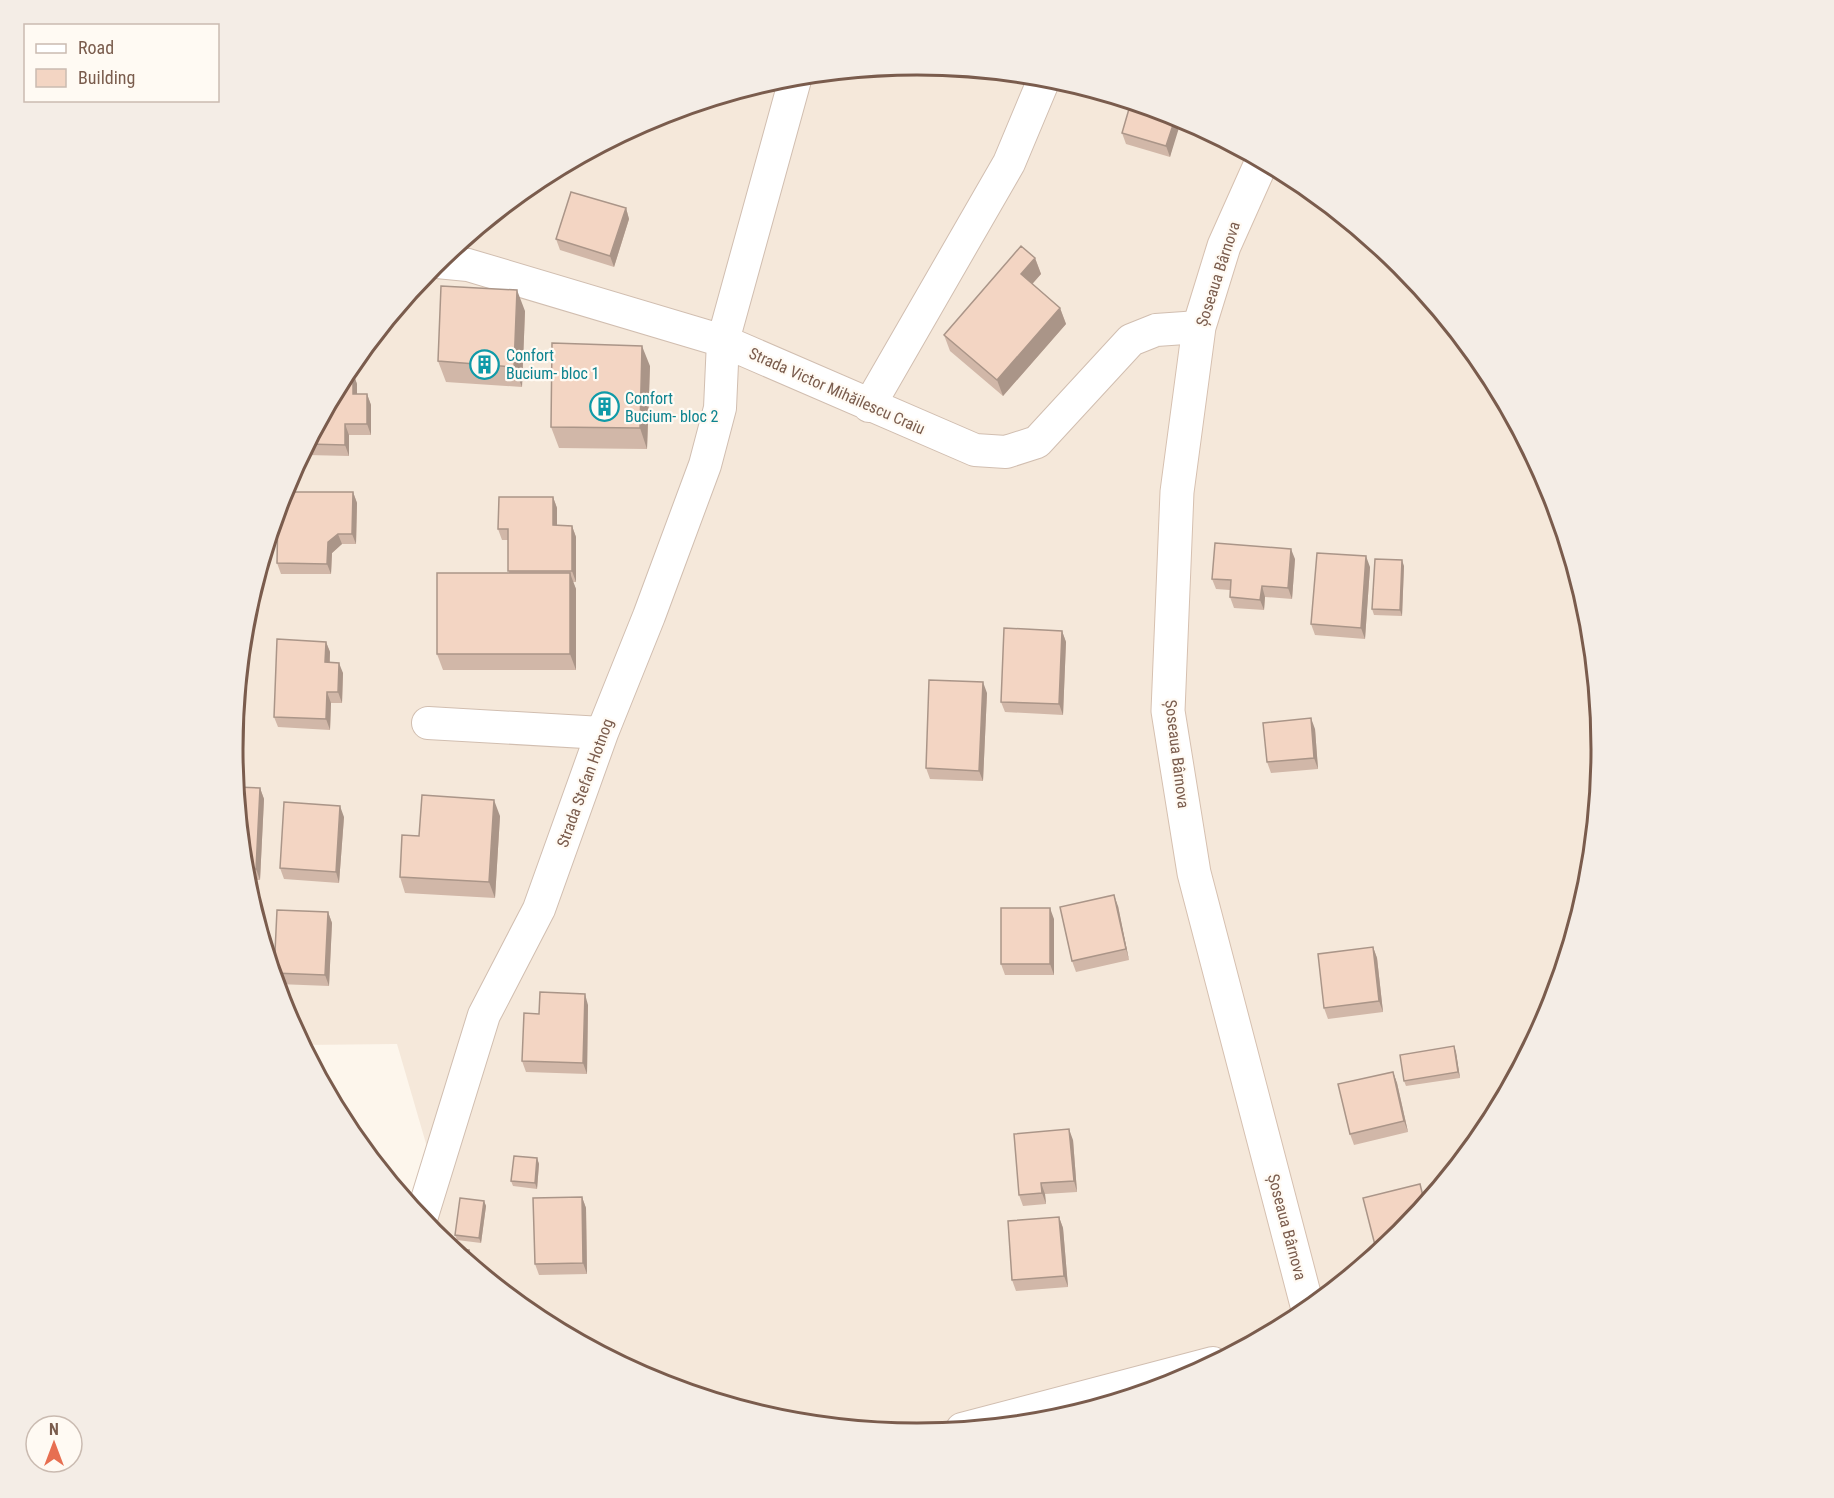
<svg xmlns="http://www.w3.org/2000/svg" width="1834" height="1498" viewBox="0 0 1834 1498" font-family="'Roboto Condensed',sans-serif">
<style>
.residential{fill:#f5e8da}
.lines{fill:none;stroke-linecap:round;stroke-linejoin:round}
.street-casing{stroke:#d1beb0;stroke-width:34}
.secondary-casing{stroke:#d6c0b0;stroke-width:35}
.street{stroke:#fff;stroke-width:32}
.secondary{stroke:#fff;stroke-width:33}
.wall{fill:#d1b7a8}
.shaded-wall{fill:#aa9588}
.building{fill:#f3d5c3;stroke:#aa9588;stroke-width:1.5}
.labels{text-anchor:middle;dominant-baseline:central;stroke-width:4.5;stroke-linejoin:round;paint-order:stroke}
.street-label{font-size:16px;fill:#7a5c4d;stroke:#fffaf3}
.culture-label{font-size:16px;fill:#0d838f;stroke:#fffaf3;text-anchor:start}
.rim{fill:none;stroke:#7a5c4d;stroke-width:3}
</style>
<rect width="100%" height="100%" fill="#fdf6ec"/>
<!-- residential -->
<path class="residential" d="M917 65 1051 78 1179 117 1298 180 1401 265 1486 369 1550 487 1588 616 1601 749 1588 883 1549 1011 1486 1130 1401 1233 1297 1318 1179 1382 1050 1420 917 1433 783 1420 655 1381 536 1318 433 1233 421 1219 434 1171 397 1044 303 1045 284 1011 246 882 233 749 246 615 285 487 348 368 433 265 537 180 655 116 784 78Z"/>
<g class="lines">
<defs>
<path id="street" d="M437 262 468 265 723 341 975 450 1006 452 1037 442 1131 340 1156 330 1199 327
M869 406 1009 163 1045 77
M428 723 602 733
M421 1219 484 1015 539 909 602 733 649 616 705 465 720 408 723 341 796 76
M962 1429 1213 1363"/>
<path id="secondary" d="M1262 161 1224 246 1199 327 1177 492 1168 711 1194 873 1308 1309"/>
</defs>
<!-- street casing -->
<use href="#street" class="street-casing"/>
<!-- secondary casing -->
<use href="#secondary" class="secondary-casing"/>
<!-- street -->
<use href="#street" class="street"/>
<!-- secondary -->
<use href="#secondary" class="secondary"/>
</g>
<!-- wall -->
<path class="wall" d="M1179 117 1170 157 1126 144 1122 133Z
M626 208 629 219 614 267 560 250 556 239Z
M1035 258 1041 274 1032 284 1060 308 1066 324 1003 396 950 351 944 335Z
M525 311 522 387 446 382 438 361Z
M650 366 647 449 559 448 551 427Z
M346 373H353L357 384V394H367L371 405V435H349V456L307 455 305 449Z
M353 492 357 503 356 544H342L332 553 331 574H281L277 563Z
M553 497 557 508V525L572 526 576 537V582H573L576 589V670H443L437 654 509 573 508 540H502L498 529Z
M1295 559 1292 599 1265 597 1264 610 1234 608 1230 597V590L1216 589 1212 579Z
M1404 566 1402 616 1374 615 1372 609Z
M1370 567 1365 639 1315 635 1311 624Z
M1062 631 1066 642 1063 715 1005 712 1001 702Z
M326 642 330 652V662L343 673 342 703H331L330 730 278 727 274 717Z
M987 693 983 781 930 779 926 768Z
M1315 729 1318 769 1271 773 1267 762Z
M236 787 260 788 264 799 260 880H245Z
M500 816 495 898 405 893 400 877Z
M344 817 339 883 284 879 280 868Z
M1118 906 1129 960 1076 972 1072 961Z
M328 912 332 923 329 986 278 984 274 973Z
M1054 919V975H1005L1001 964Z
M1373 947 1377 958 1383 1012 1328 1019 1324 1008Z
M588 1005 587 1074 526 1072 522 1061 539 1014Z
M1454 1046 1456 1052 1460 1078 1406 1086 1404 1081Z
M1393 1072 1397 1083 1408 1132 1354 1145 1350 1134Z
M1073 1140 1077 1192 1045 1194 1046 1204 1023 1206 1019 1195Z
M537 1158 539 1164 537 1189 513 1186 511 1181Z
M582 1197 586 1208 587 1274 539 1275 535 1264Z
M484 1201 486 1206 481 1243 457 1240 455 1235Z
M1059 1217 1063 1228 1068 1287 1016 1291 1012 1280Z"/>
<!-- shaded-wall -->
<path class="shaded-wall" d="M1176 116 1182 118 1170 157 1166 146Z
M626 208 629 219 614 267 610 256Z
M1035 258 1041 274 1027 290 1021 274Z
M517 290 525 311 522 387 514 367Z
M1060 308 1066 324 1003 396 997 380Z
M642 346 650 366 647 449 640 428Z
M353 373 357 384V405L353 394Z
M367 394 371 405V435L367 424Z
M345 424 349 435V456L345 445Z
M353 492 357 503 356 544 352 534Z
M553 497 557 508V536L553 525Z
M572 526 576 537V582L572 571Z
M338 534 342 544 332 553 331 574 327 564 328 542Z
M1291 549 1295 559 1292 599 1288 588Z
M1366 556 1370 567 1365 639 1361 628Z
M1402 560 1404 566 1402 616 1400 610Z
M570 573 576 589V670L570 654Z
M1262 586 1265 597 1264 610 1260 600Z
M1062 631 1066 642 1063 715 1059 704Z
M326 642 330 652 329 673 325 662Z
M339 663 343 673 342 703 338 692Z
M983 682 987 693 983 781 979 771Z
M327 692 331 703 330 730 326 719Z
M1311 718 1315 729 1318 769 1314 758Z
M260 788 264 799 260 880 256 869Z
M494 800 500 816 495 898 489 882Z
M340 806 344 817 339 883 336 872Z
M1114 895 1118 906 1129 960 1126 949Z
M1050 908 1054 919V975L1050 964Z
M328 912 332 923 329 986 325 975Z
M1373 947 1377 958 1383 1012 1379 1001Z
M585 994 588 1005 587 1074 583 1063Z
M1454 1046 1456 1052 1460 1078 1458 1072Z
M1393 1072 1397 1083 1408 1132 1404 1121Z
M1069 1129 1073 1140 1077 1192 1074 1181Z
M537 1158 539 1164 537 1189 535 1183Z
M1041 1183 1045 1194 1046 1204 1042 1193Z
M582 1197 586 1208 587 1274 583 1263Z
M484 1201 486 1206 481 1243 479 1238Z
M1059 1217 1063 1228 1068 1287 1064 1276Z
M469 1250 473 1261V1266L468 1262Z"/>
<!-- building -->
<path class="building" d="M1131 102 1176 116 1166 146 1122 133Z
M571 192 626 208 610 256 556 239Z
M1021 246 1035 258 1021 274 1060 308 997 380 944 335Z
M441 286 517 290 514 367 438 361Z
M552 343 642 346 640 428 551 427Z
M346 373H353V394H367V424H345V445L308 444Z
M283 492H353L352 534H338L328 542 327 564 277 563 278 510Z
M499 497H553V525L572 526V571H508V529H498Z
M1215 543 1291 549 1288 588 1262 586 1260 600 1230 597 1231 580 1212 579Z
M1317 553 1366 556 1361 628 1311 624Z
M1375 559 1402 560 1400 610 1372 609Z
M437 573H570V654H437Z
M1004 628 1062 631 1059 704 1001 702Z
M277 639 326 642 325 662 339 663 338 692H327L326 719 274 717Z
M929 680 983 682 979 771 926 768Z
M1311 718 1314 758 1267 762 1263 723Z
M236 787 260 788 256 869H244Z
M422 795 494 800 489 882 400 877 402 835 419 836Z
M284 802 340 806 336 872 280 868Z
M1114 895 1126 949 1072 961 1060 907Z
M1001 908H1050V964H1001Z
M277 910 328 912 325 975 274 973Z
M1373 947 1379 1001 1324 1008 1318 954Z
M540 992 585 994 583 1063 522 1061 524 1013 539 1014Z
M1454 1046 1458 1072 1404 1081 1400 1055Z
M1393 1072 1404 1121 1350 1134 1338 1084Z
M1069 1129 1074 1181 1041 1183 1042 1193 1019 1195 1014 1134Z
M514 1156 537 1158 535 1183 511 1181Z
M1420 1184 1425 1204 1401 1233 1377 1253 1363 1198Z
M582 1197 583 1263 535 1264 533 1198Z
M460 1198 484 1201 479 1238 455 1235Z
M1059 1217 1064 1276 1012 1280 1008 1221Z
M454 1250H469L468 1262Z"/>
<!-- icons -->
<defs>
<symbol id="building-ring" viewBox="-11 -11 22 22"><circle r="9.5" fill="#fffaf3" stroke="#0f9aa8" stroke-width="1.5"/><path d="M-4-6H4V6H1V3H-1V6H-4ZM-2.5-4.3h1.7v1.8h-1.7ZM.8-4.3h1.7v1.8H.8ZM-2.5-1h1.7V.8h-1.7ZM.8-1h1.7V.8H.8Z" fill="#0f9aa8"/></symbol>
</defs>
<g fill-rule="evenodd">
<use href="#building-ring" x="468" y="348" width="33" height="33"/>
<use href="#building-ring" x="588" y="390" width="33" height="33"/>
</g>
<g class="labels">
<!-- street labels -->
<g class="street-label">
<text transform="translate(1218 274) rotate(-72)">Șoseaua Bârnova</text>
<text transform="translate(837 391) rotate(24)">Strada Victor Mihăilescu Craiu</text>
<text transform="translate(1177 754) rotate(83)">Șoseaua Bârnova</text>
<text transform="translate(585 783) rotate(-70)">Strada Stefan Hotnog</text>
<text transform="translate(1287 1227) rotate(75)">Șoseaua Bârnova</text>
</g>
<!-- culture labels -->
<g class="culture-label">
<text x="506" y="355">Confort<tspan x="506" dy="18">Bucium- bloc 1</tspan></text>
<text x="625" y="398">Confort<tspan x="625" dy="18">Bucium- bloc 2</tspan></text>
</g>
</g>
<!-- crop -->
<path d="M0 0H1834V1498H0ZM243 749a674 674 0 1 1 1348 0a674 674 0 1 1-1348 0Z" fill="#f4ede6" fill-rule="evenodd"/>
<path class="rim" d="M243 749a674 674 0 1 1 1348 0a674 674 0 1 1-1348 0Z"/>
<!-- legend -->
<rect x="24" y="24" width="195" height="78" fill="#fffaf3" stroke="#cabbb1" stroke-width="1.5"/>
<rect x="36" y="44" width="30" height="9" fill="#ffffff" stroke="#cabbb1" stroke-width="1.5"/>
<text x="78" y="54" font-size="18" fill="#7a5c4d">Road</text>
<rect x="36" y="69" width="30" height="18" fill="#f3d5c3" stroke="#cabbb1" stroke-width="1.5"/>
<text x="78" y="84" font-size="18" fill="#7a5c4d">Building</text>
<!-- north arrow -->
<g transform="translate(54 1444)"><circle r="28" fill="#fffaf3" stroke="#cabbb1" stroke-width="1.5"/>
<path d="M0-4.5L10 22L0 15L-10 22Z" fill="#e76f51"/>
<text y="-9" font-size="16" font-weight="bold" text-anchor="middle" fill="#7a5c4d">N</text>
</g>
</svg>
